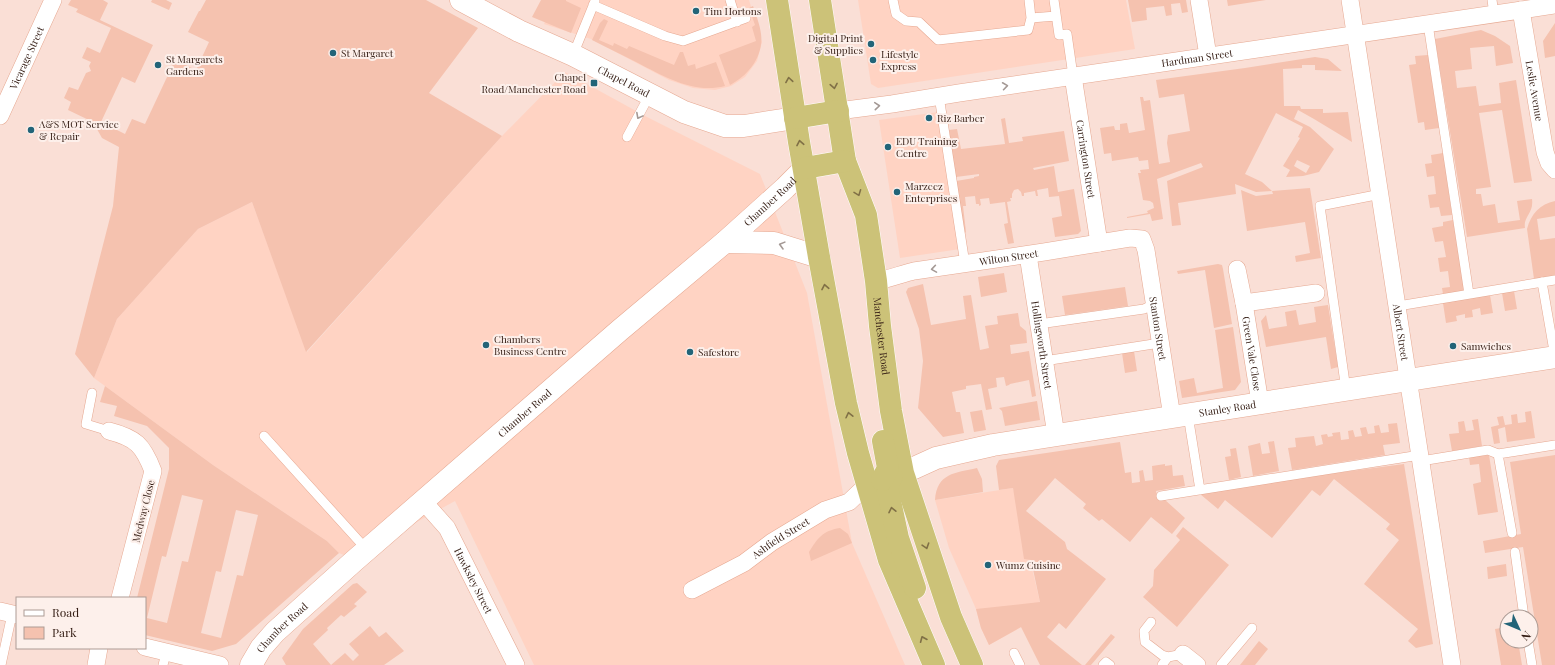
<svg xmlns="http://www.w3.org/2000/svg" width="1555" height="665" viewBox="0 0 1555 665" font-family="'Playfair Display',serif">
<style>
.built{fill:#ffd3c3}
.green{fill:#f5c2af;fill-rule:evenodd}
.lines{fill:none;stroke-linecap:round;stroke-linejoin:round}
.service-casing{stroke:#e6a891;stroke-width:10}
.minor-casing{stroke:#e6a891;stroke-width:18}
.tertiary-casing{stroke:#e6a891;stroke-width:23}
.trunk-casing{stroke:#fff;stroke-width:23}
.service{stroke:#fff;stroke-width:9}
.minor{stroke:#fff;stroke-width:17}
.tertiary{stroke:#fff;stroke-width:22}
.trunk{stroke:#ccc278;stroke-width:22}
.oneway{stroke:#807046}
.oneway2{stroke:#a49995}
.poi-dot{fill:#226478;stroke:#fdf0eb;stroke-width:1.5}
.labels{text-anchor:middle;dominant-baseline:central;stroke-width:4;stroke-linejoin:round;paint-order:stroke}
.poi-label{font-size:10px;fill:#341d14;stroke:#fdf0eb;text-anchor:start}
.street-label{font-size:10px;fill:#341d14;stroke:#fdf0eb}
</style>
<rect width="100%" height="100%" fill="#fadfd6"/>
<!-- built -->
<path class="built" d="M556 0H749L762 42 757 61 745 77 731 86 715 90 693 88 669 80 591 39 544 24Z
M858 0H1126L1135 49 878 88 871 84Z
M565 72 647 117 760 174 807 293 852 543 905 665H534L455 501 404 529 363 563 339 553 327 541 213 465 94 378 117 319 198 229 252 202 307 352 502 136Z
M939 112 960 249 900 258 879 120Z
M1013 488 1043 615 989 645 981 628 976 609 949 548 935 500Z"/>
<!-- green -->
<path class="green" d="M71 0H103L108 3 100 20 153 45 135 83 122 77 101 122 125 134 132 119 145 124 175 60 196 70 209 42 188 32 199 11H200L206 0H426L478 28 429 93 502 136 306 352 252 202 198 229 117 319 94 378 75 354 113 206 119 147 102 138 93 122 68 110 71 102 64 98 69 87 78 90 86 73 91 71 89 66 91 62 82 58 87 47 100 53 111 28 76 12 78 9 68 5Z
M152 0H166L172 3 169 10 151 2Z
M541 0H566V1L581 8 571 33 532 17Z
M1128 0H1186L1188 12 1182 13 1180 3 1171 4 1172 15 1166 16 1164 6 1146 8 1147 20 1132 22Z
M1227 0H1266L1228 6Z
M753 6C756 15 760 25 761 34 764 56 748 76 730 85L719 55 756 41 752 27 755 25 749 8Z
M604 19 608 21 599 40 613 46 614 43 627 49 629 46 674 65 680 52H683L688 66 695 64 696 69 716 62 725 86C694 94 665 77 638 63 623 55 607 48 592 40L600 23Z
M1555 23V56L1545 58 1543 41Z
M1481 30 1495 36 1510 46 1513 63 1496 66 1494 46 1470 48 1472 69 1455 71 1457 88 1476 86 1479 106 1501 103 1499 83 1516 80 1532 181 1514 183 1502 110 1479 113 1491 187 1476 189V194H1481L1483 206 1495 204 1498 223 1520 220 1517 201 1532 199C1534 214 1523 216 1525 228L1467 237 1435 39Z
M1428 55 1439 128 1425 130 1424 122 1418 123 1409 65 1416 64 1415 56Z
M1315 57 1328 59 1342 71 1315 70V65H1302V68L1283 69 1284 106H1300L1301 109H1323V113L1348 112 1352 142 1314 119 1298 110 1294 119 1310 127 1334 149 1319 172 1303 176 1286 177 1290 170 1283 166 1300 138 1298 137 1303 127 1276 113 1245 174 1262 182 1272 191 1310 188 1321 258 1296 262 1295 256 1310 253 1305 222 1247 231 1241 190 1256 196 1273 194 1272 191 1256 192 1235 184 1236 194 1178 203 1181 225 1172 226 1167 181 1203 167 1201 163 1157 179 1163 219 1152 221 1150 214 1127 218V217L1148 213 1147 211 1154 208 1153 203 1150 201 1143 200 1138 173H1141L1140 170 1149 169 1148 160 1139 161 1138 157 1112 161 1111 153 1104 154 1100 128 1114 126 1115 130H1120V124L1127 123 1129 133 1145 130 1140 97H1143L1144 101 1150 100 1159 164 1170 162 1167 143 1168 135 1190 131 1184 94 1159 98 1156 80 1245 68ZM1297 160 1310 166 1306 173 1294 166Z
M1005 118 1009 143 1023 141 1022 137 1064 131 1069 161 1033 168 1034 170 1054 166 1058 192 1074 189 1081 231 1078 234 1055 237 1052 218 1062 216 1059 196 1049 197 1048 188 1037 190 1038 196H1036L1035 191 1024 193V196H1022L1021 192 1018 189 1014 190 1012 194V198H1010L1011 201 1007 202 1014 243 1008 244 1004 224 1008 223 1005 202 990 204 989 198 980 199 981 205 979 206V204H976L975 196 965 197 966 206H963L966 232 965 233 956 181 974 178V177L979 176V174L956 177 949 130 957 129 961 149 1005 144 1001 119Z
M1443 153 1452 215 1441 216 1439 207 1430 208 1428 195 1436 194 1434 176 1427 177 1425 164 1432 163 1431 155Z
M1555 201V216L1537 219 1540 240 1555 238V275L1534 279 1527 229C1531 214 1540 204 1555 201Z
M1453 220 1464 291 1443 294 1442 288 1450 287 1448 271 1440 272 1438 258 1446 257 1443 241 1435 242 1432 228 1443 226V222Z
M1218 264 1222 265 1223 269 1232 324 1214 328 1205 270 1178 274 1177 271Z
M1004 273 1007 292 981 297 978 277Z
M923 284 931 325 966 319 963 296 971 295 980 350 989 348 985 326 998 324 997 316 1018 313 1020 326 1026 331 1027 343 1010 345 1011 354 1029 351 1036 396 1032 397 1029 380 1010 384 1009 385 1006 386 1004 377 996 378 997 387 988 389 992 409 986 410 981 384 966 386V389L952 392 956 412H960L964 433 943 437 918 408 923 361 919 329 906 292 908 288Z
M1125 287 1128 306 1065 315 1062 296Z
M1514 291 1517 309 1505 311 1502 293Z
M1490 295 1493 313 1481 315 1480 308 1472 310 1473 317 1465 318V314L1456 316 1457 321 1446 323 1443 303Z
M1328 305 1338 367 1331 369 1326 337 1266 347 1261 321 1266 315 1269 329 1287 326 1285 312 1296 310 1299 325 1316 322 1314 307Z
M1233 327 1241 382 1235 390 1182 398 1179 381 1194 378 1197 393 1223 388 1215 330Z
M1134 351 1137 371 1125 373 1122 353Z
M105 386 213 465 327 541 339 553 236 644 212 651 145 635V598H137L169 469V448L147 426 114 416 117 406 100 402ZM182 495 203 500 188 562 182 561 167 623 147 618 162 556 166 557ZM236 510 258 515 243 576 237 575 221 638 201 633 216 571 221 572Z
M1037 401 1040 420 1005 426 1002 411 999 408Z
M982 410 986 430 974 432 970 412Z
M1531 411 1535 438 1507 442 1505 427 1498 429 1500 443 1494 444 1491 427 1499 425 1497 417 1503 416 1505 425 1512 424 1511 415 1517 414 1518 423 1526 422 1525 412Z
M1478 419 1482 446 1452 451 1449 434 1459 433 1458 422 1464 421 1466 431 1474 430 1472 420Z
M1397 423 1400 443 1383 445 1385 455 1292 470 1288 448 1296 447 1295 438 1314 436 1316 446 1323 444 1321 435 1327 434 1328 437 1333 436 1332 433 1340 432 1341 440 1349 439 1348 431 1353 430 1355 437 1362 436 1360 428 1366 427 1368 434 1375 433 1374 426 1379 425 1381 433 1389 432 1388 424Z
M1274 441 1279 471 1253 476 1248 446 1260 443 1262 454 1270 453 1268 442Z
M1120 442 1125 473 1131 472 1132 483 1140 482 1139 471 1143 470 1145 481 1153 480 1152 466 1165 464V466L1172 465 1173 476 1183 475 1185 486 1156 491 1158 500 1164 499 1185 518 1172 534 1151 517 1130 542 1102 519 1099 521 1083 508 1086 504 1055 478 1026 511 1065 542 1067 549 1106 579 1066 629 1059 623 1047 637 1082 665H1040L1021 627 989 645 981 628 976 609 1040 602 1031 560 1024 559 1013 488 999 490 996 466 999 460Z
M1236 448 1241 477 1229 480 1225 457 1231 456 1230 449Z
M1489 455 1498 512 1478 515 1473 484 1481 482 1479 464 1470 465 1469 457Z
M1555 455V665H1542L1523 547 1485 553 1483 541 1521 534 1510 462Z
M1404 464 1433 644 1416 648 1408 641 1418 629 1364 584 1399 540 1386 529 1390 524 1334 479 1320 496 1312 490 1272 538 1225 500 1218 509 1200 494 1313 476Z
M977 468 982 479 983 492 935 500C937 473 955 473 977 468Z
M1183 527 1229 565 1177 627 1143 597 1153 586 1154 570 1180 540 1176 536Z
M840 528 848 534 852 543 811 561 809 552C818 538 822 531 840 528Z
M1506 564 1507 576 1488 579 1487 567Z
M357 583 367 592 354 604 357 606 344 617 341 615 327 628 328 630 313 644 331 665 345 653 353 661 359 655 349 644 370 626 379 637 386 632 404 651 384 665H286L282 658 303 629 353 584Z
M1507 627V641H1518L1522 665H1501L1495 629Z
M1111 634 1115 637 1091 665H1085Z
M1259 641 1268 649 1255 665H1240Z"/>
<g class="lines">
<defs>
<path id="service" d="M730 0 737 22
M893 0 896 14 906 21 919 22 938 40 1028 30 1031 18 1029 0
M1054 0 1059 35 1067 34 1073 76
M1492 0 1494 14
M593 5 665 36 683 41 746 18
M1031 18 1056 16
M1428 24 1469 294
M573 55 595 1
M939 96 965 264
M627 137 649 96
M1542 282 1555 357
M1398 306 1555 280
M1039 324 1144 309 1154 304
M1044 361 1160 343
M1346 390 1320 206 1381 194
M92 393 86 424 109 431
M1188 415 1200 490
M264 436 367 550
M1498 454 1512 533
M1421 461 1488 450 1498 454 1555 445
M1161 496 1420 455
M1515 552 1524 617
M1151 622 1144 631 1145 642 1162 655 1168 657 1183 654
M1528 641 1532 665
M1014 653 1020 665
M1 665 12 614
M163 665 166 653
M1103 665 1106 662 1110 665
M1162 665 1168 657
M1221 665 1252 628"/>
<g id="minor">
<path d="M1199 0 1208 56"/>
<path id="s1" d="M1350 0 1452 665"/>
<path id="s2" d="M1521 10 1545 152 1549 163 1555 170"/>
<path id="s3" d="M1073 76 1099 243"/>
<path id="s4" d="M838 111 892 104 959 93 1555 5"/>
<path id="s5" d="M0 116 53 0"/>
<path id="s6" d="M1028 255 1056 435"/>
<path id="s7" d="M1237 269 1244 303 1260 403"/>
<path id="s8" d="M876 281C890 279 901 274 914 271L1044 252 1130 238 1142 239 1146 250 1172 417"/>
<path d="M1244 303 1316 293"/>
<path d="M109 431C136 438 143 445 153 471L120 598"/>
<path id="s9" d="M423 501 447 528 516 665"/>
<path id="s10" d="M692 590 744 563 772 542 825 510 849 502 868 484"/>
<path d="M0 611 17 615"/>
<path d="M145 647 220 665"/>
<path d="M1183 654 1197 665"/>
<path d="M96 665 99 648"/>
</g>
<g id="tertiary">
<path id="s11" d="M461 0 519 31 573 55 684 112 725 126H744L795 118"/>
<path d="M725 242 774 243 819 257"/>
<path id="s12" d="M903 473 936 458 993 445 1555 357"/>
<path id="s13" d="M251 665 261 648 275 632 354 561 620 330 725 242 785 188 805 168"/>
</g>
<g id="trunk">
<path d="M777 0 799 142 819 257 846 403 858 453 889 560 934 665"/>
<path id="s14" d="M820 0 845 161 866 215 876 281 880 326 891 411 903 473 951 617 972 665"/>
<path d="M795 118 838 111"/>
<path d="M805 168 845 161"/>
<path d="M892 476 887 487 898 538 915 588"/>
<path d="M882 480 888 468 883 441"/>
</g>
</defs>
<!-- service casing -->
<use href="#service" class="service-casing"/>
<!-- minor casing -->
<use href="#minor" class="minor-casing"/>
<!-- tertiary casing -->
<use href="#tertiary" class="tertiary-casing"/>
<!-- trunk casing -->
<use href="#trunk" class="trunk-casing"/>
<!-- service -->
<use href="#service" class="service"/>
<!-- minor -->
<use href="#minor" class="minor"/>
<!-- tertiary -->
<use href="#tertiary" class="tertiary"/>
<!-- trunk -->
<use href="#trunk" class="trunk"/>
</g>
<!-- one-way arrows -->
<defs><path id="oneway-chevron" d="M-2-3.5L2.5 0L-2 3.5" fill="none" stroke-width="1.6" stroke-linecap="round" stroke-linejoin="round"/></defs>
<g class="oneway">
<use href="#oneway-chevron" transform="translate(789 80) rotate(-99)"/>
<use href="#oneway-chevron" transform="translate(834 86) rotate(80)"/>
<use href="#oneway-chevron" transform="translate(800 143) rotate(-101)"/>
<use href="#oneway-chevron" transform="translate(858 193) rotate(69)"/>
<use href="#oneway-chevron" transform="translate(825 287) rotate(-101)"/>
<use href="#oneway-chevron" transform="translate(849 415) rotate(-103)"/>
<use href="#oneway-chevron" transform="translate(892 510) rotate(-102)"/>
<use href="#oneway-chevron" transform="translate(926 546) rotate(72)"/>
<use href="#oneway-chevron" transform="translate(923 639) rotate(-113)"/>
</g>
<g class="oneway2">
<use href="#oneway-chevron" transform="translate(1005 86) rotate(-8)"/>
<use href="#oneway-chevron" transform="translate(877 106) rotate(-5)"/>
<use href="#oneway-chevron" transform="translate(639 116) rotate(118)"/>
<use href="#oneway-chevron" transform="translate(782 245) rotate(-165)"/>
<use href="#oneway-chevron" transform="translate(934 269) rotate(171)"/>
</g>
<!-- markers -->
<g class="poi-dot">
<circle cx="696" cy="11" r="4"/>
<circle cx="871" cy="44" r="4"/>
<circle cx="333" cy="53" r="4"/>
<circle cx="873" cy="60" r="4"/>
<circle cx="158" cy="65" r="4"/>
<rect x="590" y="79" width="8" height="8" rx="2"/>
<circle cx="929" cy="118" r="4"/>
<circle cx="31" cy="130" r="4"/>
<circle cx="888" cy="147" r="4"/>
<circle cx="897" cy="192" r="4"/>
<circle cx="486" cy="345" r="4"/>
<circle cx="1453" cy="346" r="4"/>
<circle cx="690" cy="352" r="4"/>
<circle cx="988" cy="565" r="4"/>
</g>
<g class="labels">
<!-- poi labels -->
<g class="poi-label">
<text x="704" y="11">Tim Hortons</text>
<text x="863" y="38" text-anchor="end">Digital Print<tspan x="863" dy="12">&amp; Supplies</tspan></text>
<text x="341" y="53">St Margaret</text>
<text x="881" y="54">Lifestyle<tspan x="881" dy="12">Express</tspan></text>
<text x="166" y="59">St Margarets<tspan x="166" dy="12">Gardens</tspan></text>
<text x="586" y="77" text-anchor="end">Chapel<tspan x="586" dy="12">Road/Manchester Road</tspan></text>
<text x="937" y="118">Riz Barber</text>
<text x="39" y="124">A&amp;S MOT Service<tspan x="39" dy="12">&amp; Repair</tspan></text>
<text x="896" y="141">EDU Training<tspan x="896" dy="12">Centre</tspan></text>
<text x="905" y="186">Marzeez<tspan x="905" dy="12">Enterprises</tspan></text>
<text x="494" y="339">Chambers<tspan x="494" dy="12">Business Centre</tspan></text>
<text x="1461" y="346">Samwiches</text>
<text x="698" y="352">Safestore</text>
<text x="996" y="565">Wumz Cuisine</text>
</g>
<!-- street labels -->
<g class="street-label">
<text stroke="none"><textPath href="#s5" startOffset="64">Vicarage Street</textPath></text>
<text stroke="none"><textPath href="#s4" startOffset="363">Hardman Street</textPath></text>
<text stroke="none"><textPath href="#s11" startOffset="182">Chapel Road</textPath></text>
<text stroke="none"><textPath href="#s2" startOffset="82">Leslie Avenue</textPath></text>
<text stroke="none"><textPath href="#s3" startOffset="84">Carrington Street</textPath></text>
<text stroke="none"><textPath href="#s13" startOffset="697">Chamber Road</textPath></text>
<text stroke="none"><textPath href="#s8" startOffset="135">Wilton Street</textPath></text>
<text stroke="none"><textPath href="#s8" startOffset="361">Stanton Street</textPath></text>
<text stroke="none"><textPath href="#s1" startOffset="336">Albert Street</textPath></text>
<text stroke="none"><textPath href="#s14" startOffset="343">Manchester Road</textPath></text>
<text stroke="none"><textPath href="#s6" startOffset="91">Hollingworth Street</textPath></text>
<text stroke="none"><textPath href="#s7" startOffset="86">Green Vale Close</textPath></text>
<text stroke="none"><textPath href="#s12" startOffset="332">Stanley Road</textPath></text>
<text stroke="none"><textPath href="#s13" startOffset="373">Chamber Road</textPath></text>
<text transform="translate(143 511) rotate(-76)">Medway Close</text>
<text stroke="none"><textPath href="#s10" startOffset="103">Ashfield Street</textPath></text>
<text stroke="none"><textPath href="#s9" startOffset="95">Hawksley Street</textPath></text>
<text stroke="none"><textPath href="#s13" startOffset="49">Chamber Road</textPath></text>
</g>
</g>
<!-- legend -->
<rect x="16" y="597" width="130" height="52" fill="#fdf0eb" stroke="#ad9c95"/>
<rect x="24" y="610" width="20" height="6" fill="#ffffff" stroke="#ad9c95"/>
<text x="52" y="617" font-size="12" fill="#341d14">Road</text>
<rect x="24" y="627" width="20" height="12" fill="#f5c2af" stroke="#ad9c95"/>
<text x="52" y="637" font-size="12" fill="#341d14">Park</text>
<!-- north arrow -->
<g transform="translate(1519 629) rotate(134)"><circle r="19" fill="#fdf0eb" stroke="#ad9c95"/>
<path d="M0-3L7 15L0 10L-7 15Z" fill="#226478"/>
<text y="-6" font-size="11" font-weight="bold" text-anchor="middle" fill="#341d14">N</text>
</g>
</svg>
